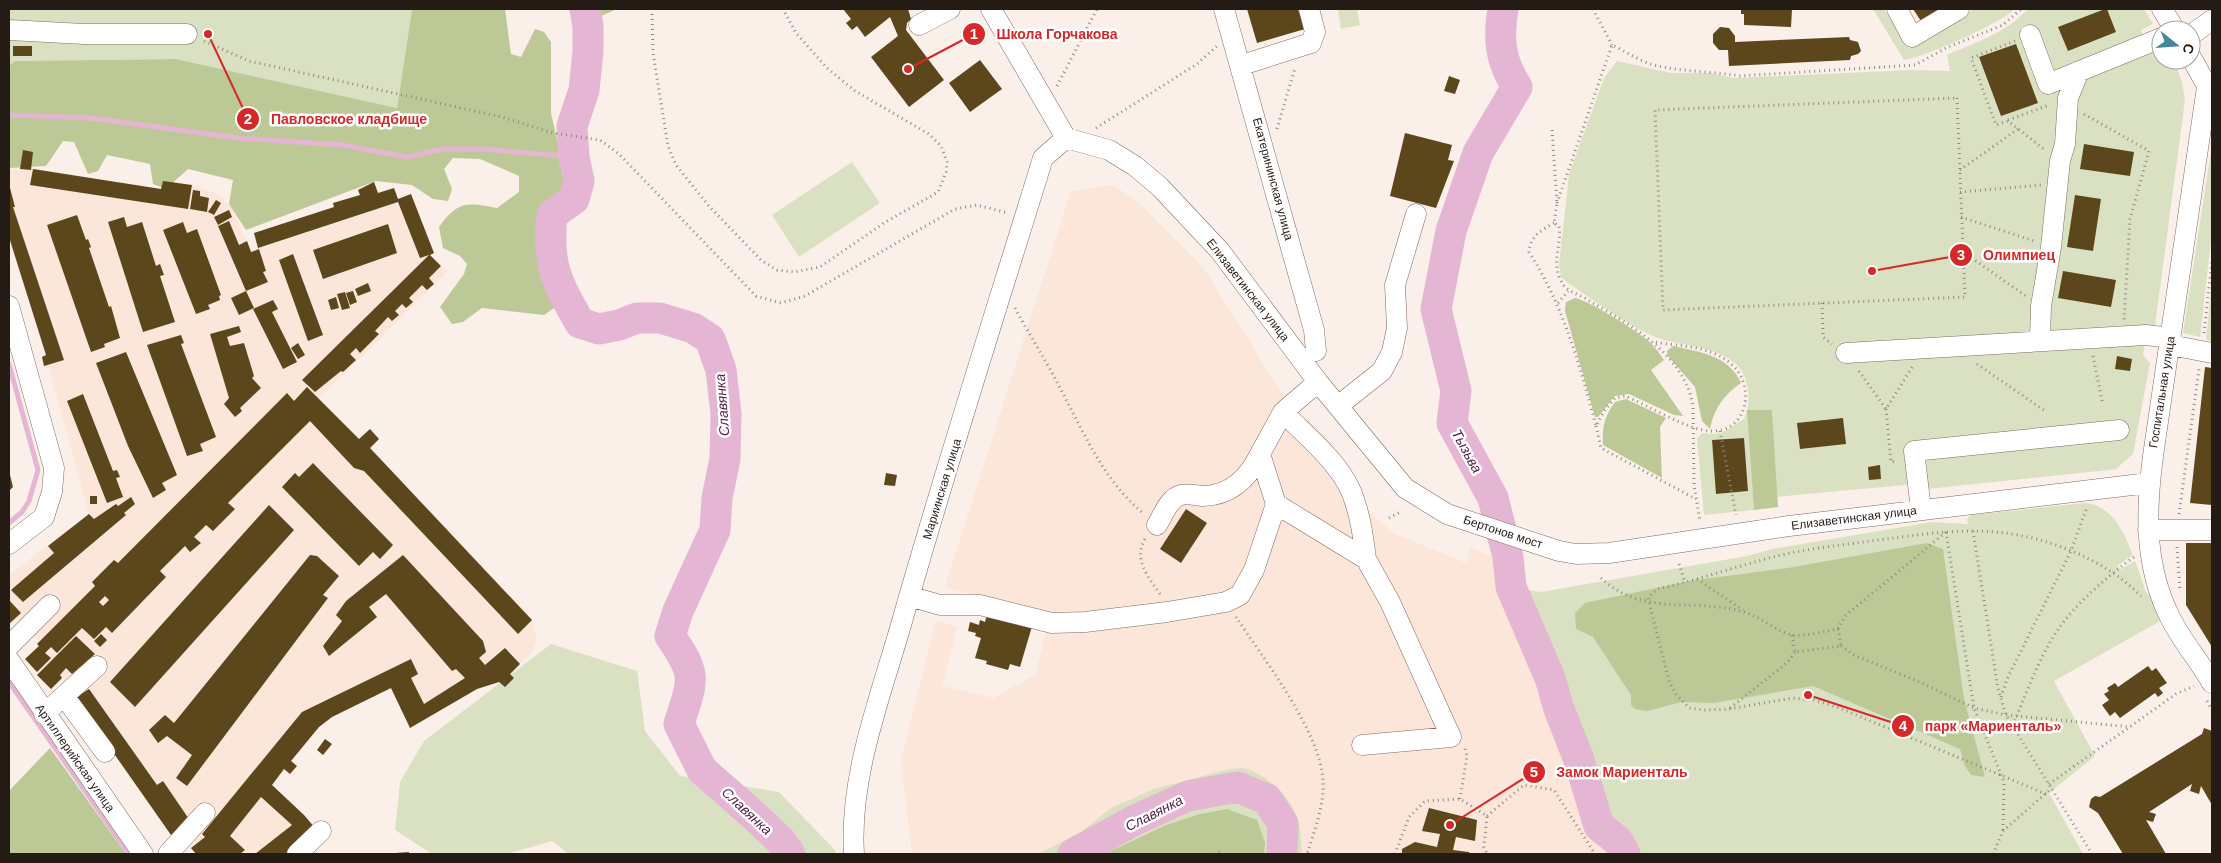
<svg xmlns="http://www.w3.org/2000/svg" width="2221" height="863" viewBox="0 0 2221 863" font-family="Arial,sans-serif">
<style>
.built{fill:#fce5d9}
.green{fill:#dae1c2;fill-rule:evenodd}
.forest{fill:#bdc897}
.water{fill:#e5b6d3}
.lines{fill:none;stroke-linecap:round;stroke-linejoin:round}
.stream{stroke:#e5b6d3;stroke-width:5}
.river{stroke:#e5b6d3;stroke-width:31}
.building{fill:#5c471c;fill-rule:evenodd}
.minor-casing{stroke:#83695c;stroke-width:21}
.path{stroke:#938882;stroke-width:3;stroke-dasharray:1 4;stroke-linecap:butt}
.minor{stroke:#fff;stroke-width:20}
.labels{text-anchor:middle;dominant-baseline:central;stroke-width:5;stroke-linejoin:round;paint-order:stroke}
.street-label{font-size:12px;fill:#251b15;stroke:#fff}
.water-label{font-size:14px;font-style:italic;fill:#582047;stroke:#fff}
.leader{fill:none;stroke:#d62828;stroke-width:2}
.callout-dot{fill:#d62828;stroke:#fff;stroke-width:2}
.mark-label{font-size:15px;text-anchor:middle;font-weight:bold;fill:#fff}
.callout-label{font-size:14px;text-anchor:middle;font-weight:bold;fill:#d62828;stroke:#fff;stroke-width:5;stroke-linejoin:round;paint-order:stroke}
</style>
<rect width="100%" height="100%" fill="#fbefe9"/>
<!-- built -->
<path class="built" d="M31 168 161 189 163 181 192 185 216 193 231 207 251 252 259 249 254 233 334 207 333 203 360 195 358 190 374 182 378 193 394 188 398 199 411 194 434 253 430 255 447 272 319 399 359 439 370 429 379 439 370 448 532 620 537 640 533 651 510 673 514 678 477 689 410 728 390 688 332 717 319 727 291 761 297 766 290 774 284 769 272 785 304 815 316 829 285 854H196L191 848 196 843 183 828 171 835 63 678 51 689 25 659 38 646 37 644 39 641 17 618 9 624V575L89 514 48 365 44 366 42 357 46 355 9 237V170Z
M1113 185 1139 202 1204 269 1290 406 1336 460 1369 512 1393 533 1466 563 1471 547 1495 558 1514 616 1531 642 1543 671 1558 734 1568 759 1582 809 1593 831 1611 843 1619 854H1302L1296 812 1242 768 1229 769 1154 789 1112 808 1082 831 1038 854H912L901 760 936 621 957 627 942 686 994 698 1035 675 1050 617 945 587 1071 191Z"/>
<!-- green -->
<path class="green" d="M9 9H412L397 108 176 59 15 61 9 66Z
M1338 9H1357L1360 25 1341 29Z
M1873 9H1884L1909 48 1974 9H2015C2001 23 1923 58 1904 60Z
M2028 9H2144L2153 24 2141 30 2143 35 2156 29 2161 46V60H2174L2182 82 2185 100 2155 326 2147 328 2143 355 2150 363 2133 454 2116 469 2109 470 1927 489 1926 483 1776 497 1772 411 1748 410 1754 510 1704 515 1697 439 1702 433 1716 434 1723 432 1744 419C1749 407 1750 397 1747 385 1740 344 1683 349 1653 336 1625 324 1594 300 1568 283L1561 277 1559 265 1569 174 1604 78 1617 61 1671 73H1710L1734 78 1912 70 1950 71 1947 55C1976 42 2006 33 2028 9ZM1744 438 1748 491 1717 494 1712 441Z
M2211 151 2212 232 2200 337 2183 333Z
M852 162 880 203 799 257 772 215Z
M2212 280V342L2206 339Z
M2086 503C2113 506 2124 533 2133 555L2117 566 2121 569 2135 561 2146 592 2153 599 2164 619 2054 681 2095 756 2049 793 2083 854H1625L1618 841 1599 826 1579 760 1559 709 1550 678 1511 587 1541 592 1747 556 1772 549 1932 522 1968 524 1967 519 1970 515Z
M551 644 637 671 645 731 680 776 779 792 835 850 836 854H569L552 841 507 854H432L395 830 400 782 424 741Z
M1242 768C1263 772 1286 792 1295 812 1301 823 1301 841 1302 854H1038L1082 831 1111 808 1154 789 1229 769Z"/>
<!-- forest -->
<path class="forest" d="M412 9H505L511 54 521 57 535 29 544 32 551 42V113L567 183 548 210 541 256 557 306 544 315 482 308 463 322 452 324 440 307 464 274 467 264 460 256 443 248 439 227C458 201 466 202 497 208L519 192V176L480 159 453 158 444 169 452 189 448 201 433 199 412 185 376 181 246 230 229 204 233 180 188 169 166 189 153 184 150 164 107 155 98 171 88 174 74 142 63 141 46 166 9 168V66L15 61 176 59 397 108Z
M591 9H617L594 19Z
M1575 298C1590 301 1634 329 1646 339 1654 345 1659 353 1664 360L1651 370 1683 416 1674 415 1629 394 1615 396 1598 417H1595L1565 311 1566 302Z
M1673 346C1699 352 1729 355 1741 383 1724 395 1714 408 1710 429L1702 421 1695 387 1668 356 1667 351Z
M1626 399 1666 418 1660 427 1662 478 1603 445C1602 427 1604 417 1615 402Z
M1747 410H1772L1778 507 1754 510Z
M1927 543 1943 549 1964 699 1985 777 1971 775 1965 766 1960 749 1813 686 1714 703 1682 702 1647 711 1635 709 1631 705V695L1593 637 1576 629 1575 613 1585 603 1689 581 1788 568Z
M50 748 126 854H9V791Z
M1227 809 1257 820 1265 843 1264 854H1105L1166 825 1200 814Z"/>
<!-- water -->
<path class="water" d="M1627 845 1633 854H1620L1616 847Z"/>
<g class="lines">
<!-- stream -->
<path class="stream" d="M9 115 90 118 239 138 343 145 406 157 445 149H482L574 157
M9 364 38 470 29 501 22 512 9 523
M9 682 129 854"/>
<!-- river -->
<path class="river" d="M585 9 588 26V52L584 90 572 126 574 157 579 181 574 199 552 215C547 265 556 281 580 323L599 329 619 325 637 318H660L693 328 710 339 721 370 726 414 725 459 717 498 715 530 678 611 670 636C698 676 693 679 679 724L702 770 750 812 781 841 790 854
M1503 9C1498 40 1500 60 1517 87L1478 153 1451 231 1436 309 1456 391 1452 423 1493 498 1508 557 1511 587 1550 678 1559 709 1579 760 1599 826 1618 841 1625 854
M1073 854 1135 820 1188 796 1237 787 1267 799 1283 824 1282 854"/>
</g>
<!-- building -->
<path class="building" d="M843 9H908L911 19 907 23 906 30 944 80 909 107 871 57 898 36 890 17 865 37 857 26 852 30 846 23 851 19Z
M1247 9H1298L1305 29 1257 43Z
M1741 9H1792L1791 27 1744 25V14H1741Z
M1913 9H1948L1923 24Z
M2105 9H2107L2116 32 2068 51 2058 27Z
M1720 27 1729 28 1735 36V42L1849 37 1850 40 1858 42 1861 51 1858 54 1851 56 1850 60 1729 66 1728 50H1719L1713 43V34Z
M2016 44 2038 103 2001 116 1979 57Z
M13 46H32V56H13Z
M980 60 1002 89 970 112 949 83Z
M1449 76 1460 80 1455 94 1444 91Z
M1405 133 1452 145 1448 160 1454 161 1436 208 1390 196Z
M2084 144 2134 152 2130 176 2080 169Z
M23 150 33 152 31 170 20 169Z
M33 169 161 189 163 181 192 185 188 209 30 185Z
M374 182 378 193 394 188 398 199 411 194 434 253 430 255 441 266 429 278 434 284 427 290 422 285 409 298 413 302 406 308 402 304 395 311 399 315 392 321 388 317 375 331 379 334 360 353 356 348 350 354 356 360 343 372 341 371 315 392 302 380 429 255 420 258 398 202 258 248 254 233 334 207 333 203 360 195 358 190Z
M9 184 15 207H13L64 360 44 366 42 357 46 355 9 237Z
M193 190 200 191V196L209 198 207 212 190 209Z
M2075 195 2101 199 2093 251 2067 247Z
M216 200 221 203 214 215 208 212Z
M229 210 232 217 218 225 214 217Z
M77 215 86 240 88 239 91 247 89 248 109 307 111 306 120 338 104 344 105 347 91 352 47 225Z
M124 217 127 227 142 222 156 266 160 264 164 275 160 276 175 322 143 332 108 222Z
M229 221 239 245 247 241 251 252 259 249 266 271 263 272 268 282 246 291 218 226Z
M183 222 187 233 197 229 221 295 219 296 220 300 208 305 210 309 196 314 163 230Z
M388 224 397 253 323 279 313 250Z
M293 254 323 335 308 341 279 260Z
M2063 271 2116 280 2111 307 2058 298Z
M368 283 371 291 358 296 355 289Z
M246 291 254 308 239 315 231 298Z
M353 291 357 302 350 305 346 293Z
M345 292 350 308 342 310 337 294Z
M336 297 339 308 331 310 328 300Z
M273 300 278 309 272 312 297 362 283 369 253 309Z
M239 326 241 332 227 337 230 346 244 343 254 376 252 378 261 388 240 408 242 411 235 417 224 404 229 398 210 334Z
M181 335 184 343 181 344 216 437 200 444 203 451 187 456 147 345Z
M298 343 305 355 298 359 291 348Z
M126 352 177 475 162 483 166 490 153 498 128 446 96 363Z
M2117 356 2132 359 2130 371 2115 369Z
M2205 367 2212 368V505L2190 503Z
M307 387 359 439 370 429 379 439 370 448 532 620 518 634 364 471 354 468 310 421 228 503 235 509 213 531 206 525 194 537 201 543 190 552 185 546 160 571 166 577 112 633 106 627 94 639 82 628 57 653 51 647 45 653 51 658 37 672 25 659 39 646 37 644 95 586 92 582 114 560 118 563 287 393 294 401ZM105 596 109 600 103 606 99 602Z
M83 394 113 471 117 470 120 477 116 478 123 497 107 503 67 401Z
M1843 418 1846 444 1800 449 1797 423Z
M1744 438 1748 491 1716 494 1712 440Z
M313 463 393 545 380 559 373 552 359 566 282 487 295 473 299 477Z
M1880 465 1881 479 1869 480 1868 467Z
M9 471 13 487 9 491Z
M886 473 897 475 895 486 884 485Z
M90 496H97V504H90Z
M131 497 135 504 124 513 126 515 23 602 11 590 54 553 48 546 89 514 94 519 116 504 118 506Z
M269 505 294 530 135 707 110 682Z
M1186 509 1207 523 1181 563 1160 549Z
M2186 543H2212V647L2186 605Z
M310 555 317 556 339 576 323 595 328 598 187 786 176 778 192 755 167 736 158 743 149 730 165 715 174 723Z
M403 555 483 641 486 652 479 658 485 665 505 648 520 664 510 674 514 678 505 687 499 682 477 689 410 728 391 688 332 717 319 727 291 761 297 766 290 774 284 769 272 785 304 815 316 829 285 854H255L292 825 261 797 230 836 245 850 240 854H196L191 848 205 837 202 834 302 712 411 659 418 674 411 678 424 704 465 678 456 669 452 671 386 594 369 607 377 617 329 656 323 646 342 621 336 615 346 601Z
M9 600 21 613 9 624Z
M988 611 1033 623 1020 667 1010 664 1008 670 986 664 987 661 975 658 981 638 975 636 976 633 968 631 970 622 979 625 980 620 985 622Z
M101 634 107 640 100 647 94 641Z
M76 636 95 654 72 674 66 668 60 675 62 678 51 689 37 675Z
M2148 666 2152 671 2156 668 2167 683 2159 688 2163 693 2158 697 2155 693 2120 718 2115 712 2110 716 2102 705 2109 700 2104 694 2109 691 2107 688 2115 683 2118 687Z
M89 689 157 785 163 781 191 822 171 835 75 698Z
M2204 728 2212 731V805L2201 786 2199 794 2190 791 2192 784 2149 812 2156 814 2153 822 2146 820 2166 854H2123L2098 813 2089 807 2091 799 2095 796 2100 797 2202 734Z
M325 739 332 744 323 755 317 750Z
M1429 808 1477 820 1475 841 1456 837 1453 850 1469 852 1470 854H1402V849L1415 842 1437 847 1440 834 1422 831Z
M409 852V854H396V853Z"/>
<g class="lines">
<defs>
<path id="minor" d="M991 9 1066 138 1109 150 1135 166 1160 187 1220 251 1318 382 1405 488 1447 514 1559 551 1576 554 1609 553 1789 526 2149 483
M1224 9 1314 330 1316 351
M1897 9 1912 37 1959 9
M2162 9 2175 30
M919 25 950 9
M9 30 84 34H187
M2030 35 2048 84 2161 38
M2191 35 2212 20
M2191 57 2212 95
M1242 65 1311 43 1315 32 1309 9
M2207 87 2154 449C2146 505 2143 562 2169 615 2180 639 2199 660 2212 683
M9 306 54 468 52 492 44 517 9 544
M2040 340 2041 306 2051 247 2060 161 2065 144 2068 98 2079 71
M2170 345 2212 353
M1846 353 2146 335 2171 338
M1318 382 1283 412 1260 454 1276 504 1366 559 1390 602 1451 737 1362 745
M1338 406 1382 371 1392 352 1397 328 1395 285 1416 214
M1283 412C1306 436 1337 460 1351 491 1360 513 1363 535 1366 559
M1921 509 1914 451 2119 430
M1157 525C1163 515 1169 498 1181 495 1187 493 1198 496 1204 496 1232 495 1249 477 1260 454
M2148 530H2212
M909 596 940 605H980L1052 623 1085 622 1167 612 1226 602 1240 595 1254 570 1276 504
M9 646 50 605
M9 660 143 854
M64 696 105 752
M44 714 97 666
M168 854 205 813
M297 854 321 831
M854 854C849 777 880 698 901 625 945 469 995 314 1043 158L1066 138"/>
</defs>
<!-- minor casing -->
<use href="#minor" class="minor-casing"/>
<!-- path -->
<path class="path" d="M652 9 653 53 668 146 676 165 708 205 761 260 777 270 794 272 820 267 884 223 938 192 946 172 947 162 941 146 929 134 855 91 827 68 796 33 783 9
M1593 9 1612 45
M204 41 249 61 502 117 553 133 600 140 618 153 756 296 781 303 805 296 955 209 977 205 1008 213
M2015 41 1971 58 1996 125 2008 121 2045 150
M1057 86 1097 9
M1957 98 1965 297 1663 310 1655 110Z
M2084 114 2149 151 2130 219 2124 320
M2008 120 2049 105
M1096 128 1197 64 1217 46
M1277 129 1295 68
M1552 130 1557 203 1554 223 1559 226C1562 245 1551 262 1561 281 1567 293 1578 293 1588 300 1630 325 1683 353 1693 405L1694 485 1700 521
M1960 170 2018 129
M1960 192 2041 185
M1557 203 1612 45C1625 51 1639 61 1654 65 1682 72 1711 71 1739 76L1915 65 1948 47 2003 25 2021 9
M1961 217 2034 241
M1554 223C1542 230 1530 236 1529 252 1564 307 1579 363 1596 426L1604 411 1615 398 1625 396C1648 405 1687 430 1710 431 1748 433 1757 385 1730 363 1711 346 1678 346 1654 342
M1963 252 2026 296
M1558 303 1568 291
M1822 303 1823 337 1832 344
M1015 308C1029 334 1045 359 1059 386 1083 431 1103 480 1143 513
M2204 333 2212 260
M2093 356 2103 405
M1977 364 2045 411
M1859 371 1886 409 1912 367
M1886 409 1891 462 1897 461
M1596 426 1601 448 1696 499
M1720 431 1736 515
M2179 514 2199 369
M1389 518 1400 512
M1973 531 1998 689 2006 715 2092 854
M1946 532 1974 708 2004 782 2003 831
M1145 539C1133 559 1148 577 1160 594
M2177 547 2180 591
M1679 564 1685 582
M1601 578C1645 619 1696 596 1747 613 1762 618 1777 632 1792 635 1803 637 1826 631 1838 629L1841 646 1795 652 1792 635
M1697 579 1743 610
M1236 617C1263 658 1320 731 1323 780 1325 804 1314 832 1307 854
M1838 629 1845 616 1946 532
M1841 646 1854 655 1922 683 1974 708 2006 715 2131 727
M2001 697 2007 679 2071 551 2087 507
M2207 701 2212 710
M1730 708 1787 663 1795 652
M2013 725C2026 694 2038 660 2057 631 2074 605 2109 575 2134 557
M2049 784 2176 694 2194 686
M2046 794 1837 707 1814 700 1792 698 1729 709 1704 710 1689 708 1676 694 1669 681 1648 598 1657 589C1691 582 1725 570 1759 561 1795 550 1834 546 1871 541 1947 531 1998 521 2072 551 2098 562 2121 576 2141 596
M1460 799 1467 756 1465 748
M1487 816 1524 785 1554 790 1595 854
M1214 854 1220 851
M1395 854 1409 817 1425 801 1460 799 1487 816 1484 847 1487 854
M1993 854 2003 831 2052 788"/>
<!-- minor -->
<use href="#minor" class="minor"/>
</g>
<g class="labels">
<!-- street labels -->
<g class="street-label">
<text transform="translate(1273 179) rotate(75)">Екатерининская улица</text>
<text transform="translate(1248 290) rotate(52)">Елизаветинская улица</text>
<text transform="translate(2162 392) rotate(-81)">Госпитальная улица</text>
<text transform="translate(942 489) rotate(-73)">Мариинская улица</text>
<text transform="translate(1854 518) rotate(-7)">Елизаветинская улица</text>
<text transform="translate(1503 532) rotate(18)">Бертонов мост</text>
<text transform="translate(75 758) rotate(55)">Артиллерийская улица</text>
</g>
<!-- water labels -->
<g class="water-label">
<text transform="translate(722 405) rotate(-94)">Славянка</text>
<text transform="translate(1467 451) rotate(61)">Тызьва</text>
<text transform="translate(747 811) rotate(43)">Славянка</text>
<text transform="translate(1154 813) rotate(-27)">Славянка</text>
</g>
</g>
<!-- callouts -->
<path class="leader" d="M908 69L974 34M208 34L248 119M1872 271L1961 255M1808 695L1903 726M1450 825L1534 772"/>
<g class="callout-dot">
<circle cx="908" cy="69" r="5"/>
<circle cx="208" cy="34" r="5"/>
<circle cx="1872" cy="271" r="5"/>
<circle cx="1808" cy="695" r="5"/>
<circle cx="1450" cy="825" r="5"/>
<circle cx="974" cy="34" r="12"/>
<circle cx="248" cy="119" r="12"/>
<circle cx="1961" cy="255" r="12"/>
<circle cx="1903" cy="726" r="12"/>
<circle cx="1534" cy="772" r="12"/>
</g>
<g class="mark-label">
<text x="974" y="39">1</text>
<text x="248" y="124">2</text>
<text x="1961" y="260">3</text>
<text x="1903" y="731">4</text>
<text x="1534" y="777">5</text>
</g>
<g class="callout-label">
<text x="1057" y="39">Школа Горчакова</text>
<text x="349" y="124">Павловское кладбище</text>
<text x="2019" y="260">Олимпиец</text>
<text x="1993" y="731">парк «Мариенталь»</text>
<text x="1622" y="777">Замок Мариенталь</text>
</g>
<!-- border -->
<rect width="2221" height="863" fill="none" stroke="#251b15" stroke-width="20"/>
<!-- north arrow -->
<g transform="translate(2176 45) rotate(107)"><circle r="24" fill="#ffffff" stroke="#a8a4a1"/>
<path d="M0-4L9 19L0 12L-9 19Z" fill="#46869a"/>
<text y="-8" font-size="14" font-weight="bold" text-anchor="middle" fill="#251b15">С</text>
</g>
</svg>
